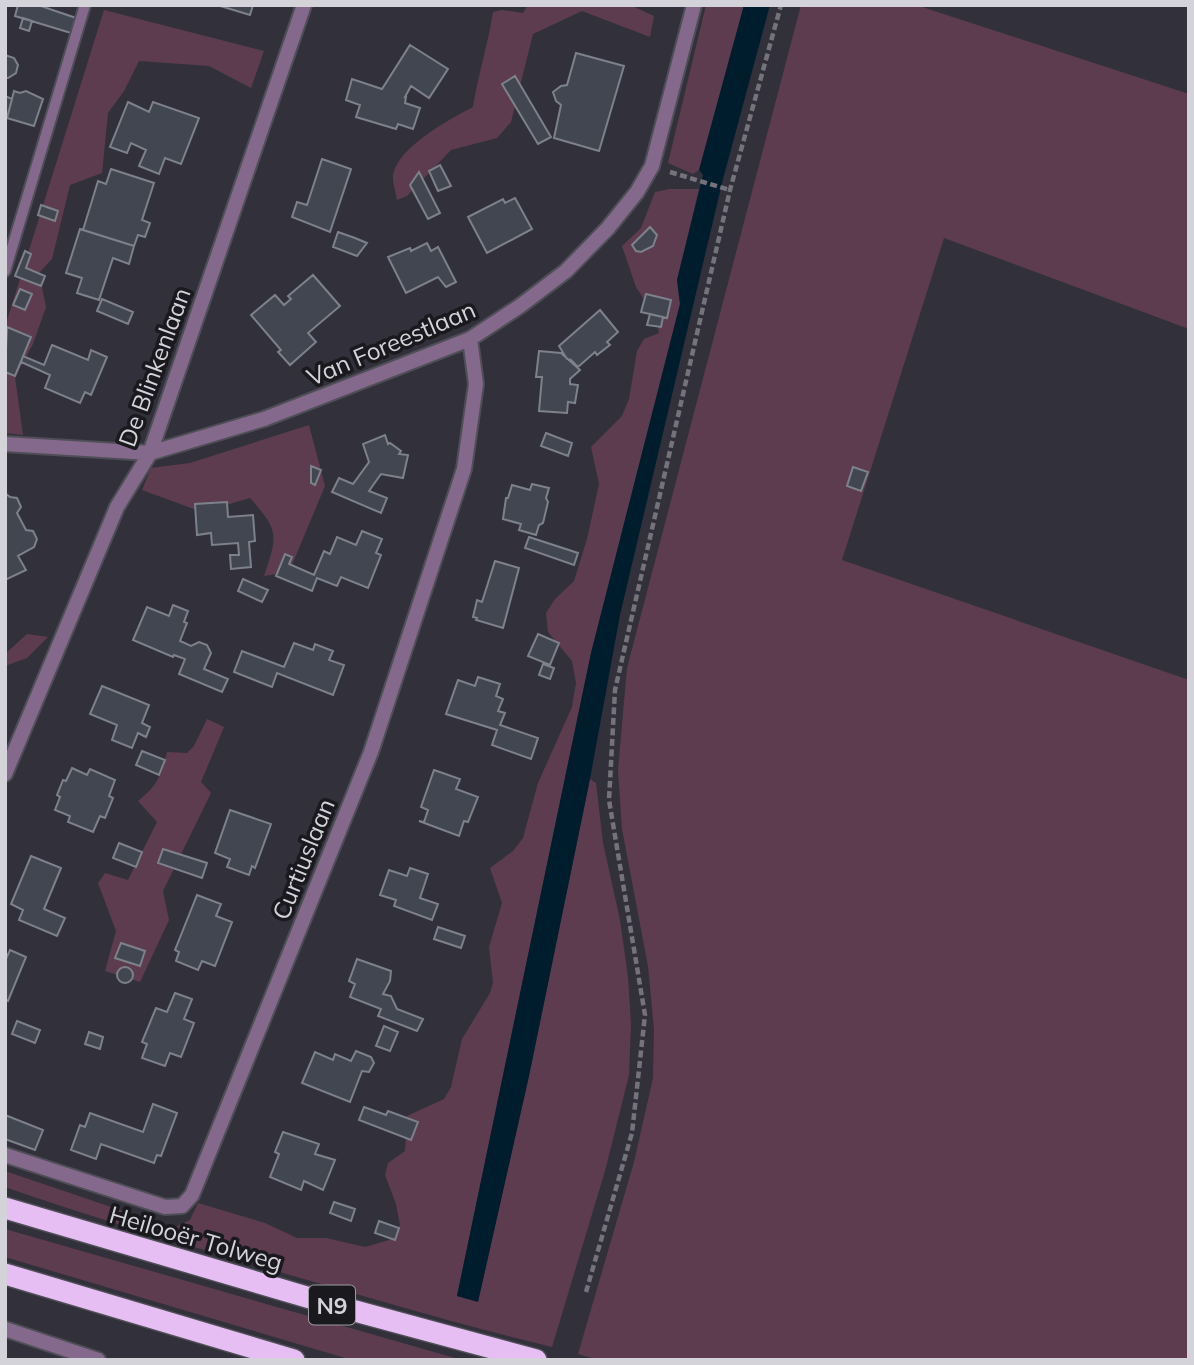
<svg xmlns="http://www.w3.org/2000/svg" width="1194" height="1365" viewBox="0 0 1194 1365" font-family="Mulish,sans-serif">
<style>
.green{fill:#5e3c50}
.water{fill:#001d2e}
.building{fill:#424650;stroke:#7c818b;stroke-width:2}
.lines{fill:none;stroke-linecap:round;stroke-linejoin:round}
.lane-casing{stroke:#4f4e57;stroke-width:14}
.street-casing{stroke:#4f4e57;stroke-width:18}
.highway-casing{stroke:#4f4e57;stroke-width:24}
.path{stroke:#74737b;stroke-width:4.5;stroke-dasharray:7 3.5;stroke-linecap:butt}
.lane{stroke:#84698d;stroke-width:10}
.street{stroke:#84698d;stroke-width:14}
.highway{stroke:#e7bef4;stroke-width:21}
.labels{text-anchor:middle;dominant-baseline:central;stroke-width:7;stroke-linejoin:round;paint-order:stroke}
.shield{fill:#1a191e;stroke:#9c9ba1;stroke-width:2}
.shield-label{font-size:23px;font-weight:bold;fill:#d4d3d9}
.street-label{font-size:24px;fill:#d4d3d9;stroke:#1a191e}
</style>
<rect width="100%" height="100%" fill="#32313b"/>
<!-- green -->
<path class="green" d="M528 5H630L654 16 650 37 582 11 533 34 511 122 497 138 451 150 407 196 397 200C396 193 393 185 393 178 394 149 450 119 473 107 478 75 488 45 493 12L502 10 523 13Z
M706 5H744L699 170 693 174 668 163Z
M801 5H916L1189 94V329L944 238 842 560 1189 680V1360H598L578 1354 634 1162 653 1078 654 1029 648 966 622 829 618 770 627 668Z
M104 10 264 51 251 88 209 66 139 61 124 91 108 113 102 173 70 185 52 259 39 273 46 307 33 344 15 377 23 435 5 433V327Z
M669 189H699L677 280 680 304 591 653 457 1296 478 1301 529 1076 590 779 596 783 603 843 620 920 628 977 631 1024 629 1075 605 1171 552 1347C464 1326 377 1300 290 1275 194 1247 99 1220 5 1187V1171L173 1228 190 1220 198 1203 265 1223 297 1238H326L365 1247 389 1240 400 1225 396 1204 385 1175 388 1163 405 1151 407 1116 444 1099 451 1087 462 1039 490 993 493 983 489 947 502 903 490 868 513 851 523 838 538 783 572 707 576 683 572 661 548 632 546 613 555 599 574 581 587 539 599 484 591 447 622 416 629 399 637 351 644 339 659 333 656 318 636 287 622 246 641 228 655 192Z
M309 425 325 486 289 572 264 576C278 534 279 531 250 498L202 512 142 490 151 468 190 463Z
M27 634 48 637 27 658 5 666V654Z
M207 719 224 727 201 782 211 793 163 891 169 920 140 982 105 971 116 931 98 883 105 873 128 880 157 822 138 801C157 786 162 775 167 752L187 753 194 746Z
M5 1229 462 1360H352L5 1257Z"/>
<!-- water -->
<path class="water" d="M744 5H770L723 179 620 615 590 779 529 1076 478 1302 457 1296 591 653 680 304 677 280 703 175 699 170Z"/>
<!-- building -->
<path class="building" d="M18 5H38L76 18 71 33 15 16Z
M217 5H253L250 15Z
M23 18 32 21 29 31 20 28Z
M410 45 448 69 429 98 411 86 405 97H406L405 103 420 108 413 129 398 124 396 129 356 117 360 105 346 100 352 79 382 89Z
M576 53 624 66 599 151 554 138 561 105 556 101 553 92 561 86 567 85Z
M5 55 14 58 18 65 16 73 8 78H5Z
M515 76 551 137 538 144 502 84Z
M14 91 20 93 26 91 43 99 34 126 7 118Z
M5 96 12 99 7 118H5Z
M128 102 149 112 153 102 199 118 181 164 165 158 159 174 139 166 146 150 131 143 127 153 110 147Z
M322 159 351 169 330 232 292 217 297 202 307 205Z
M440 165 451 186 438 191 429 171Z
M111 169 154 183 142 220 150 223 145 237 138 235 134 246 83 230 98 181 106 184Z
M419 172 440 213 428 219 410 185Z
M515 198 532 229 487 253 468 217 503 199 505 203Z
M41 205 58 211 55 221 38 215Z
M650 227 657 235 653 246 641 252 636 251 632 245Z
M80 229 134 246 129 264 113 258 99 300 77 293 82 278 66 273Z
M338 232 355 238 367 243 357 256 333 247Z
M427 243 431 251 438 247 456 282 446 287 438 277 406 293 388 257 410 248 411 251Z
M25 251 31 254 26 268 45 276 41 286 15 276Z
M313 275 340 306 308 333 316 342 290 365 278 352 281 350 251 315 275 295 284 305 291 299 288 296Z
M20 289 32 294 25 310 13 305Z
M646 294 671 300 667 318 641 312Z
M102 299 133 312 128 324 97 311Z
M600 310 618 332 607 342 610 345 597 355 595 352 578 367 571 360 567 359 559 346Z
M650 314 663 317 661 327 647 325Z
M7 327 31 337 15 376 5 372Z
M52 345 88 360 91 350 107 357 91 395 85 392 80 403 45 388 50 375 21 362 23 356 44 365Z
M539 351 561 353 580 370 570 379V384L578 385 575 403 568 402 567 413 539 411 542 377H536Z
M546 433 572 443 568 456 541 446Z
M385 435 388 444 390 443 401 451 399 454 408 455 403 478 381 474 369 491 387 498 381 513 332 492 339 478 353 484 369 462 363 444Z
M311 466 321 470 315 485 311 483Z
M853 467 868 472 861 491 847 486Z
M532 484 549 488 546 498 548 502 543 523 539 525 536 535 519 530 521 524 503 519 506 498H508L512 485 530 490Z
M5 493 10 497 17 498 21 507 17 513 26 530 33 531 37 539 34 547 18 556 26 570 5 580Z
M227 502 228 517 253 515 255 541 249 542 251 567 231 569 230 555H239L238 543 212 545 211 533 197 535 195 504Z
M362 531 382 539 376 553 381 555 368 588 341 577 337 586 317 578 312 591 276 576 285 554 292 557 289 564 314 575 324 551 330 554 337 537 356 545Z
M529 537 578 553 574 565 525 548Z
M495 561 519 568 503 628 476 620 477 618 473 617 477 600 482 602Z
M243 579 268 590 262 602 238 591Z
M173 605 188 611 184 622 187 623 180 641 191 646 199 642 207 645 211 653 204 669 228 679 222 692 179 674 185 659 174 655 173 657 133 640 147 607 169 616Z
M538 634 559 643 550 665 528 656Z
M294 643 313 650 315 644 333 651 329 660 344 665 333 695 277 673 272 687 234 672 242 651 284 667Z
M543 664 554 668 550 679 539 675Z
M478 677 500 684 496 696 503 699 498 711 505 713 500 725 538 738 531 759 492 745 497 730 446 714 458 680 475 686Z
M102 686 149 705 142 723 150 727 146 737 138 733 132 748 112 740 117 725 90 714Z
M142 751 165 760 159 775 136 765Z
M72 768 87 775 90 769 115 780 109 796 113 798 105 818 100 816 93 832 68 822 70 816 55 810 60 797 57 795 63 780 66 781Z
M434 770 460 779 456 789 478 797 468 822 464 821 459 836 419 821 424 822 428 810 421 807Z
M230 810 271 824 255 868 252 866 249 875 227 867 230 859 215 853Z
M119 843 142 852 136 867 113 858Z
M163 849 207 863 202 878 158 863Z
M31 856 61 868 44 909 65 918 57 936 19 920 23 910 11 904Z
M410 868 428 874 420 898 438 904 432 920 394 906 396 900 380 895 389 870 407 876Z
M197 895 221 904 216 916 232 922 215 966 202 961 198 970 176 961 179 952 175 950Z
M438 927 465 936 461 948 434 939Z
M121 943 145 951 140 966 115 958Z
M10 950 26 957 8 1001 5 1000V961Z
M357 959 391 971 390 981 383 994 391 996 397 1009 423 1019 417 1031 378 1016 381 1009 350 997 355 984 349 981Z
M117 975a8 8 0 1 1 16 0a8 8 0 1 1-16 0Z
M175 993 192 999 184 1019 194 1023 181 1057 170 1053 165 1066 142 1058 147 1044 142 1042 156 1008 167 1012Z
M17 1021 40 1030 35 1043 12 1034Z
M384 1026 398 1032 390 1051 376 1046Z
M89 1032 103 1037 100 1049 85 1044Z
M356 1051 371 1057 374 1063 369 1072 362 1071 350 1102 302 1083 315 1052 333 1060 335 1054 351 1061Z
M153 1104 177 1113 161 1156 157 1155 154 1163 101 1144 96 1159 71 1150 80 1125 85 1127 90 1113 143 1132Z
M364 1107 386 1115 388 1111 418 1122 411 1140 359 1120Z
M5 1115 43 1130 35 1150 5 1139Z
M283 1132 319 1144 315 1154 335 1160 323 1190 304 1181 301 1190 270 1177 279 1154 275 1152Z
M334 1202 355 1209 351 1221 330 1213Z
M379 1221 399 1228 395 1240 375 1233Z"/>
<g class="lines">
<defs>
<path id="lane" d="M5 271 85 5"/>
<path id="street" d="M5 444 150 453 264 419 470 339 520 306 566 271 608 228 637 192 652 166 694 5
M5 774 117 507 150 453 304 5
M5 1155 165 1207 182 1206 192 1195 371 752 464 469 476 384 470 339
M5 1329 98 1360"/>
<path id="highway" d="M5 1208 344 1308 536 1360
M5 1274 294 1360"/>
</defs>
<!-- lane casing -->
<use href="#lane" class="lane-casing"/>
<!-- street casing -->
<use href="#street" class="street-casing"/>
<!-- highway casing -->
<use href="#highway" class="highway-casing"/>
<!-- path -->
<path class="path" d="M670 172 730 190
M586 1292 632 1133 645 1015 609 800 615 690 730 190 781 5"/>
<!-- lane -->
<use href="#lane" class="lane"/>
<!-- street -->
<use href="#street" class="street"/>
<!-- highway -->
<use href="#highway" class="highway"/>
</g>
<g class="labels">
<!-- shield labels -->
<rect class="shield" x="309" y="1285.5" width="46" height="39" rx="5"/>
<g class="shield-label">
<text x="332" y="1305">N9</text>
</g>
<!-- street labels -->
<g class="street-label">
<text transform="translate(391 343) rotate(-23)">Van Foreestlaan</text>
<text transform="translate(154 367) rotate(-70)">De Blinkenlaan</text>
<text transform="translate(303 859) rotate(-68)">Curtiuslaan</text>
<text transform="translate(196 1238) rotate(16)">Heilooër Tolweg</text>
</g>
</g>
<!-- border -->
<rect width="1194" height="1365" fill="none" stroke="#d4d3d9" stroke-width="14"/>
</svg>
